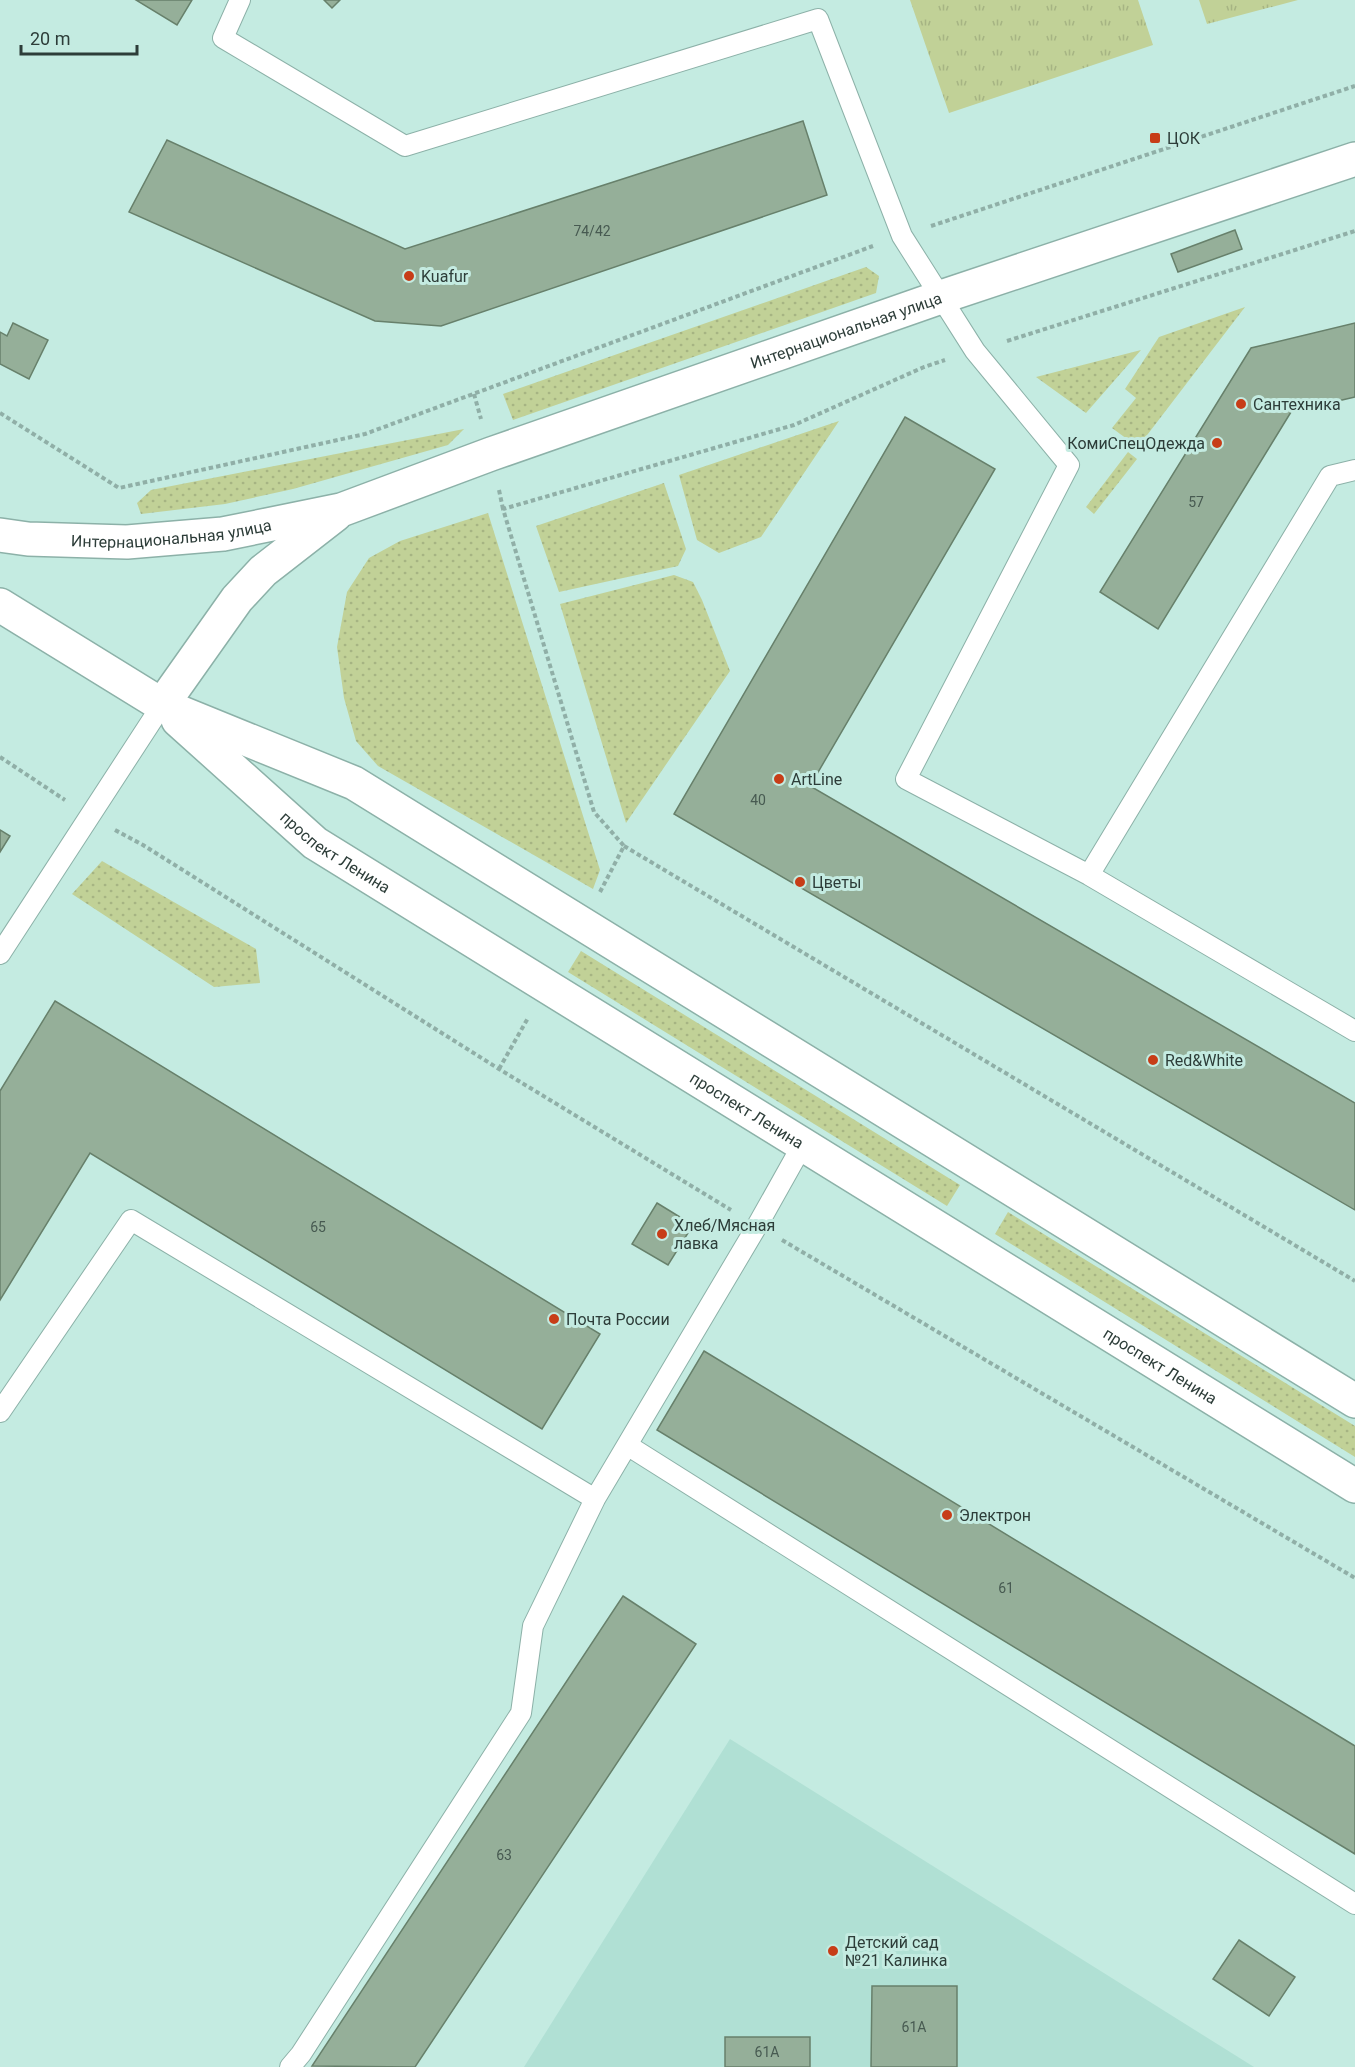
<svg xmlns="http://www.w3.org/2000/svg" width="1355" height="2067" viewBox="0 0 1355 2067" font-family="Roboto,sans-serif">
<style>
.built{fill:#b0e0d4}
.grass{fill:url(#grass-dots)}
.park{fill:url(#park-tufts)}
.building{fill:#95af99;stroke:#67806b;stroke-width:1.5}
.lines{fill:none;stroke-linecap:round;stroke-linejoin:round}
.lane-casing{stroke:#8cb1a8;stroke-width:22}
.secondary-casing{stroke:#8cb1a8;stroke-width:36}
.path{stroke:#90afa7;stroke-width:4;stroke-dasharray:4.5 3;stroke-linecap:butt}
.lane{stroke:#fff;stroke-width:20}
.secondary{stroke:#fff;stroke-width:33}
.poi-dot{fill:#c73d18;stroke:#c4ebe1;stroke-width:2}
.labels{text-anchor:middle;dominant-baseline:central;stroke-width:6;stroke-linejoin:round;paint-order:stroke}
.number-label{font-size:14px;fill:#475a51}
.poi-label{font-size:16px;fill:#2d3d39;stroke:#c4ebe1;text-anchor:start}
.street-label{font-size:16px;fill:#2d3d39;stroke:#c4ebe1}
</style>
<defs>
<pattern id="grass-dots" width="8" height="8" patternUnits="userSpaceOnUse" patternTransform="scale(1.5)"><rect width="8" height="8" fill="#c1d197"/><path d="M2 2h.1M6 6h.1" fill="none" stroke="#a6b483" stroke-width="1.8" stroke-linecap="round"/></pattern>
<pattern id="park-tufts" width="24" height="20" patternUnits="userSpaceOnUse" patternTransform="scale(1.5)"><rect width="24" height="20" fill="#c1d197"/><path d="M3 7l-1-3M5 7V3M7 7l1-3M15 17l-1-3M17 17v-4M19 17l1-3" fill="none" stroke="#a6b483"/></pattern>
</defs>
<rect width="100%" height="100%" fill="#c4ebe1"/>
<!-- built -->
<path class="built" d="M730 1739 1254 2067H524Z"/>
<!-- grass -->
<path class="grass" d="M866 267 879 276 876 293 513 420 503 394Z
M1245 307 1138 447 1112 428 1136 398 1125 389 1159 337Z
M1141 350 1086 413 1036 377Z
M839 421 761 537 719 553 697 540 679 475Z
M464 429 448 445 293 489 225 504 141 514 137 503 151 490Z
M1128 452 1137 459 1094 514 1086 507Z
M664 483 686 549 678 566 559 592 536 526Z
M488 513 600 870 593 889 378 766 356 741 344 698 337 647 347 592 369 558 400 541Z
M674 575 693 582 702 600 730 671 626 823 560 604Z
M102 861 256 949 260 983 214 987 72 894Z
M581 951 960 1185 947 1206 568 972Z
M1008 1212 1355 1426V1457L995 1234Z"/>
<!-- park -->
<path class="park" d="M910 0H1138L1153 45 949 113Z
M1199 0H1298L1207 24Z"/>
<!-- building -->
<path class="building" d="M136 0H192L177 25Z
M324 0H340L332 8Z
M803 121 827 195 441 326 375 321 129 212 167 140 405 249Z
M1235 230 1242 249 1178 272 1171 254Z
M13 323 48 340 29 379 0 364V332L7 336Z
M1355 323V397L1291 412 1158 629 1100 592 1251 348Z
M905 417 995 469 810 786 1355 1103V1210L674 814Z
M0 830 10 836 0 852Z
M55 1001 600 1334 542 1429 90 1153 0 1300V1091Z
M657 1203 693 1225 668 1265 632 1244Z
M704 1351 1355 1746V1854L657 1430Z
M623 1596 696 1644 415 2067 312 2066Z
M1239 1940 1295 1977 1269 2016 1213 1979Z
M872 1986H957V2067H871Z
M725 2037H810V2067H725Z"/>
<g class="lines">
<defs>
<path id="lane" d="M240 0 223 38 405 146 818 19 902 236 975 351 1069 465 906 779 1089 875 1355 1031
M1089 875 1330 476 1355 470
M0 954 162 705
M0 1412 131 1220 595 1499
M627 1445 1355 1904
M290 2067 301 2054 521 1713 533 1626 595 1499 757 1226 803 1144"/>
<g id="secondary">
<path id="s1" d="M0 535 28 539 127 542 223 534 341 510 491 454 941 297 1355 159"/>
<path d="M0 605 162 705 354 783 1355 1401"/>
<path d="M162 705 237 599 263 571 335 515"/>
<path id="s2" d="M178 720 315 843 1355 1486"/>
</g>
</defs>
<!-- lane casing -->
<use href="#lane" class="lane-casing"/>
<!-- secondary casing -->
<use href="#secondary" class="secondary-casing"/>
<!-- path -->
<path class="path" d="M931 226 1355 86
M1007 341 1355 231
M474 394 481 419
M0 413 119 488 365 434 873 246
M499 490 503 509
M0 757 65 800
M115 830 143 845 499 1069 731 1210
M624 846 1355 1281
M600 892 624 846 594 812 503 509 794 425 924 367 945 360
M499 1069 528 1018
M782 1240 1355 1578"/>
<!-- lane -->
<use href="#lane" class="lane"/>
<!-- secondary -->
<use href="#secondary" class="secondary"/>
</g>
<!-- markers -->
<g class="poi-dot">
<rect x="1149" y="132" width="12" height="12" rx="3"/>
<circle cx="409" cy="276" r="6"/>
<circle cx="1241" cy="404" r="6"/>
<circle cx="1217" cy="443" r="6"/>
<circle cx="779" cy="779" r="6"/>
<circle cx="800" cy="882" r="6"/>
<circle cx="1153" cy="1060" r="6"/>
<circle cx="662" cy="1234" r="6"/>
<circle cx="554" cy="1319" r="6"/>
<circle cx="947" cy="1515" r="6"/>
<circle cx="833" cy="1951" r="6"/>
</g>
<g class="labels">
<!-- number labels -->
<g class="number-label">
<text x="592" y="231">74/42</text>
<text x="1196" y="502">57</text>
<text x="758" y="800">40</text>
<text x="318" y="1227">65</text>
<text x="1006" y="1588">61</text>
<text x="504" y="1855">63</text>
<text x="914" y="2027">61А</text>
<text x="767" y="2052">61А</text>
</g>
<!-- poi labels -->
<g class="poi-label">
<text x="1167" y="138">ЦОК</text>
<text x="421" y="276">Kuafur</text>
<text x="1253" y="404">Сантехника</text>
<text x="1205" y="443" text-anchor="end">КомиСпецОдежда</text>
<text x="791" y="779">ArtLine</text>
<text x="812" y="882">Цветы</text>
<text x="1165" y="1060">Red&amp;White</text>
<text x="674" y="1225">Хлеб/Мясная<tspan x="674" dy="18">лавка</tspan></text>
<text x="566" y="1319">Почта России</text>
<text x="959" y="1515">Электрон</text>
<text x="845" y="1942">Детский сад<tspan x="845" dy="18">№21 Калинка</tspan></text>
</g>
<!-- street labels -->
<g class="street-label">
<text stroke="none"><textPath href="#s1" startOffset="880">Интернациональная улица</textPath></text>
<text stroke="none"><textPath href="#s1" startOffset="172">Интернациональная улица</textPath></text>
<text stroke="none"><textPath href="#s2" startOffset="206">проспект Ленина</textPath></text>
<text stroke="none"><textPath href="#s2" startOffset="692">проспект Ленина</textPath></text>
<text stroke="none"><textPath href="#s2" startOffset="1178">проспект Ленина</textPath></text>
</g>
</g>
<!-- scale -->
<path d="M21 45v9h116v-9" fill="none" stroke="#2d3d39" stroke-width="3"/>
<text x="30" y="45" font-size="18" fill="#2d3d39" stroke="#c4ebe1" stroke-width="4.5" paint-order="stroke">20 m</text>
</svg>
